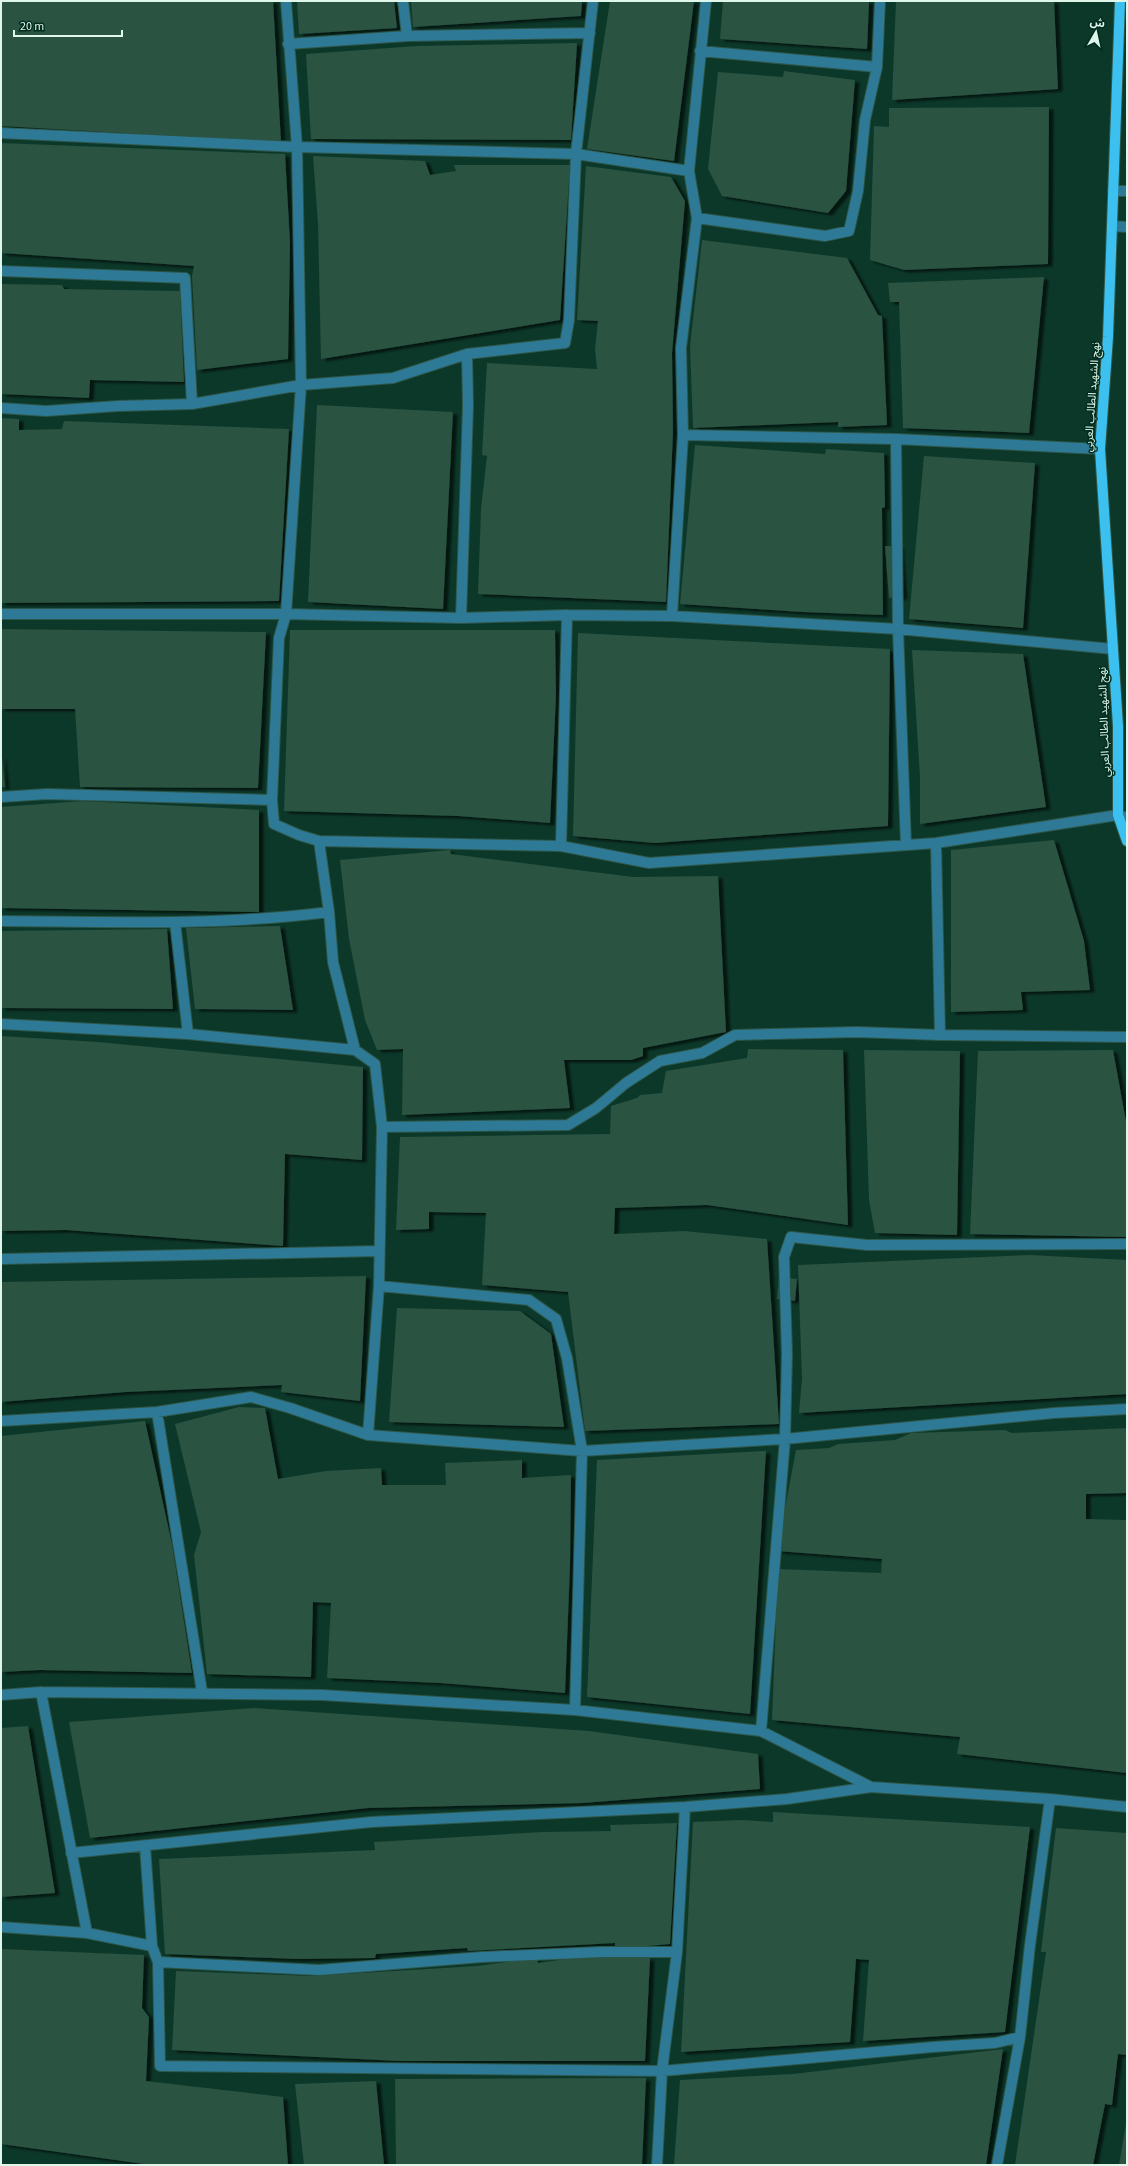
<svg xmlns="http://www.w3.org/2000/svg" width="1128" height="2166" viewBox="0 0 1128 2166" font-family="'Source Sans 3','Noto Sans Arabic',sans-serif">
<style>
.building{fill:#295242;filter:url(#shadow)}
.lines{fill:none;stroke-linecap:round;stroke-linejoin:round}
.minor-casing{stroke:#2e5648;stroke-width:12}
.tertiary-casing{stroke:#2e5648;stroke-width:12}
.primary-casing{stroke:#2e5648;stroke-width:12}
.minor{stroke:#2e7a96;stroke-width:10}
.tertiary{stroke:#2e7a96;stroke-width:10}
.primary{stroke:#3bc0ef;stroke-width:10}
.labels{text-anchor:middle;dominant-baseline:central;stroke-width:3;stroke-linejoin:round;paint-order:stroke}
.street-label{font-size:11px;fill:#dff6eb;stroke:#002d1f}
</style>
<defs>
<filter id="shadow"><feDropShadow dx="4.5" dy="2.5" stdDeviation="1" flood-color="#0009"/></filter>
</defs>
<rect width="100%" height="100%" fill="#0c3829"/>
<!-- building -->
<path class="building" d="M1 1H273L281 142 1 126Z
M297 1H394L397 28 299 34Z
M411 1H582L581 16 413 27Z
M610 1H694L674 161 587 149Z
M723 1H869L867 49 720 39Z
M896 1H1054L1058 89 892 100Z
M577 43 571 140 311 139 306 54 417 46Z
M784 71 855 80 846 191 828 213 722 196 708 169 718 72 783 77Z
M1049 107 1048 264 904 270 870 260 874 126 889 127V108Z
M1 143 285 154 290 243 288 359 197 370 192 276 194 266 1 253Z
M313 156 425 161 430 175 456 171 454 165H570L560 320 321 359 318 224Z
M586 166 671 177 685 201 672 353 673 431 666 602 478 594 481 509 487 456 482 455 487 363 597 369 595 349 598 321 577 320Z
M702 240 847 258 878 315 882 316 887 425 838 427V422L693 428 690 346Z
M1044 277 1029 433 903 428 899 302H890L888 283Z
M1 284 62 285 64 289 180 291 184 382 90 380 89 398 1 394Z
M317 405 453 412 443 609 308 602Z
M1 418 19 419V430L62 429 64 421 289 429 279 601 1 603Z
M695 445 825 454 826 449 884 453 885 507 882 508 883 615 802 612 680 604Z
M924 456 1035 463 1023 628 909 619Z
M885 546H899L903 597 889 598Z
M1 629 266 632 258 788 80 787 75 709H1Z
M290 630H555L556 695 550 823 458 816 284 811Z
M578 633 890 649 888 826 655 843 573 836Z
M912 650 1023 654 1046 807 920 824V777Z
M1 757H2L5 787H1Z
M83 801 259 810V912L1 908V807Z
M1054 840 1084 941 1090 990 1021 992 1023 1010 951 1012V850Z
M450 850 451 854 633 877 718 876 726 1032 643 1048V1056L631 1060H564L570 1108 402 1115 403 1049 377 1050 365 1020 349 939 340 860Z
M280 926 293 1010 195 1009 186 928Z
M167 929 173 1009 1 1008V931Z
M1 1036 98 1042 363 1067 362 1160 285 1154 283 1246 66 1230 1 1231Z
M748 1049 843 1050 848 1225 707 1205 615 1208 614 1234 684 1231 767 1239 779 1424 585 1431 568 1292 482 1285 486 1213 429 1212V1229L396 1230 400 1137 610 1134 611 1106 637 1098 640 1095 662 1093 666 1071 747 1058Z
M864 1050 960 1051 957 1235 875 1233 869 1200Z
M1113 1050 1127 1127V1237L970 1234 978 1051Z
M1030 1255 1127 1260V1394L799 1413 802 1379 798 1265Z
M366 1276 360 1401 281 1392 282 1385 126 1392 1 1402V1282Z
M779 1277 797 1279 795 1301 777 1299Z
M397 1308 520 1311 551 1334 564 1427 389 1422Z
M239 1407 265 1408 278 1479 326 1471 381 1468 382 1485H446L445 1463 522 1460V1478L571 1475 570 1565 565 1693 440 1683 327 1678 331 1603 313 1602 311 1677 207 1674 194 1555 201 1532 175 1424Z
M145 1421 172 1544 192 1673 40 1670 1 1672V1436Z
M1127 1428V1493L1086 1494V1519L1127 1520V1773L957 1754 960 1737 772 1720 778 1569 881 1573 882 1559 777 1551 796 1450 829 1448 838 1444 895 1440 911 1433 1005 1430 1012 1433Z
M766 1451 750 1714 587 1697 597 1460Z
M254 1708 589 1731 758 1754 760 1789 583 1803 368 1808 90 1838 69 1722Z
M28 1726 55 1893 1 1897V1728Z
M773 1812 1030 1827 1005 2032 863 2041 869 1960 856 1959 850 2042 681 2052 693 1822 742 1820 773 1822Z
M677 1823 670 1944 615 1949V1943L468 1951 467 1948 376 1954 375 1958 298 1959 165 1954 159 1859 375 1850 374 1842 542 1832 611 1831 610 1825Z
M1056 1828 1127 1833V2055L1118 2054 1112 2105 1105 2104 1093 2165H1015L1046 1952H1041Z
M1 1949 144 1955 142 2008 149 2017 146 2081 283 2097 288 2165H151L1 2144Z
M537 1958 538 1963 573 1958H650L645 2061H400L172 2050 176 1971 311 1976 477 1966Z
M1003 2049 986 2165H674L680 2080 793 2074Z
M646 2078 642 2165H396L395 2079Z
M376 2081 384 2165H304L295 2084Z
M1126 2124 1127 2165H1119Z"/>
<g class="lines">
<defs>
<path id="minor" d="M286 1 297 147 301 385 286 614 279 638 272 800 274 824 299 835 319 841 561 846 649 863 936 843 1118 815 1127 818
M403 1 407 36
M288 44 407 36 590 33
M700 51 877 67
M1 133 297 147 576 154 689 171
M697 218 825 236 849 231 858 191 865 120 877 67 880 1
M1 271 185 278 192 404
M467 354 565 343 569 320 576 154 593 1
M1 408 46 411 118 406 192 404 301 385 393 378 467 354 468 406 461 618 567 615 672 616 898 629 1113 649
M683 435 896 439 1100 449
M896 439 898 629 906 845
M1 614H286L461 618
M672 616 683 435 681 348 697 218 689 171 706 1
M1 797 47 794 272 800
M319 841 329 912 333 962 355 1050 375 1064 382 1127 379 1286 368 1435
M936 843 940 1035
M561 846 567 615
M1 921C110 922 220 926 329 912
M175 922 188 1034
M1 1024 188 1034 355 1050
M382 1127 568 1125 596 1108 626 1083 660 1061 702 1053 735 1035 857 1032 940 1035 1127 1037
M1 1259 379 1251
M379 1286 529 1300 556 1319 567 1358 582 1451 575 1710
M157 1412 202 1692
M1 1421 157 1412 251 1397 290 1408 368 1435 582 1451 785 1439 1054 1413 1127 1409
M41 1692 87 1933
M1 1695 41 1692 322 1695 575 1710 761 1731 871 1787 1050 1799 1127 1807
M761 1731 785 1439 787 1354 784 1257 791 1237 867 1245 1127 1244
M145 1846 152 1946 158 1962 160 2066 662 2071 933 2047 995 2043 1020 2037 1030 1945 1050 1799
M71 1853 371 1822 685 1807 787 1799 871 1787
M1 1927 87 1933 152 1946
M158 1962 319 1970 482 1957 601 1952H677
M657 2165 662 2071 677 1952 685 1807
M997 2165 1020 2037"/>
<path id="tertiary" d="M1113 191H1127
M1112 226 1127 227"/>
<path id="primary" d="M1120 1 1108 337 1100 449 1118 726V815L1127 841"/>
</defs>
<!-- minor casing -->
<use href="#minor" class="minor-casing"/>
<!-- tertiary casing -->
<use href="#tertiary" class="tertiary-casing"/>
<!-- primary casing -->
<use href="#primary" class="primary-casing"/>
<!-- minor -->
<use href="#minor" class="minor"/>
<!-- tertiary -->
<use href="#tertiary" class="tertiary"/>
<!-- primary -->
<use href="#primary" class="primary"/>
</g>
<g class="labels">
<!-- street labels -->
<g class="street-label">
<text transform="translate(1092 397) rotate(-86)">نهج الشهيد الطالب العربي</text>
<text transform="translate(1104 722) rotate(-92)">نهج الشهيد الطالب العربي</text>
</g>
</g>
<!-- border -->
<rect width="1128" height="2166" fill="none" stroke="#dff6eb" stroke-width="4"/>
<!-- north arrow -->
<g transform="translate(1096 32) rotate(9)" stroke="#002d1f" stroke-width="3" paint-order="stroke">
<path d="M0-3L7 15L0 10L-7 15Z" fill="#dff6eb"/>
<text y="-6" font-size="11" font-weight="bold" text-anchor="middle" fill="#dff6eb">ش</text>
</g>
<!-- scale -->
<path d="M14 30v6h108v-6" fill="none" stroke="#dff6eb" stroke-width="2"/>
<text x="20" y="30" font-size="12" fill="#dff6eb" stroke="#002d1f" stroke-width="3" paint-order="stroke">20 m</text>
</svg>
